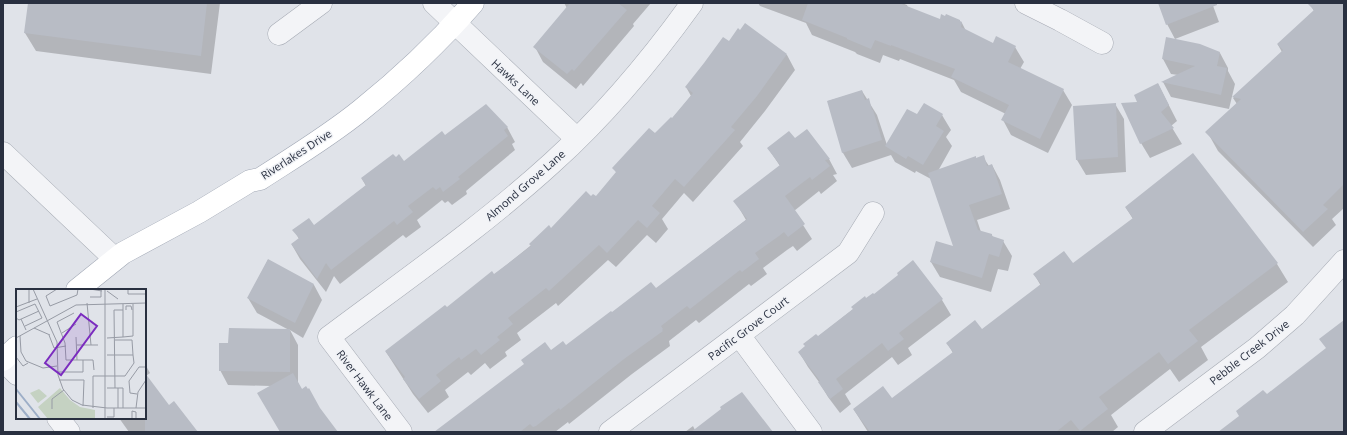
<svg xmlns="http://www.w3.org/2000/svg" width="1347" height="435" viewBox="0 0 1347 435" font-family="'Open Sans',sans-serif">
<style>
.shadow{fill:#0003}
.building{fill:#b8bcc5}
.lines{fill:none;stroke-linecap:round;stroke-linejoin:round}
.minor-casing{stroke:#a5aab3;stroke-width:23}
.major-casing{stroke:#a0a7b4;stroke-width:23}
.minor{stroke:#f3f4f7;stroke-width:22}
.major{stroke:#fff;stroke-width:22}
.labels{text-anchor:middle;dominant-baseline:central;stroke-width:3;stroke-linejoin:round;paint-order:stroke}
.street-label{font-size:11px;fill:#293040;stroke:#f0f2f6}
.inset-river{fill:none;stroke:#9daec7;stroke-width:2}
.inset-road{fill:none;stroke:#979ba5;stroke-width:1}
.view{fill:#7b2cbf;fill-opacity:0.15;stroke:#7b2cbf;stroke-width:2}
.inset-edge{fill:none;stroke:#293040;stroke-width:2}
</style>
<rect width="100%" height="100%" fill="#e0e3e9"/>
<!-- shadow -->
<path class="shadow" d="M29 3H220L211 74 36 51 25 33Z
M564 3H651L633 24 634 26 583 86 581 83 576 89 543 62 535 47 567 8Z
M758 3H902L907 5 908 8 940 21 962 23 966 31 994 44 1015 47 1024 62 1020 69 1063 90 1072 105 1048 153 1011 135 1003 120 1006 114 961 92 954 80 900 59 899 61 883 55 880 63 857 54 855 52 812 35 806 23 760 6Z
M1159 3H1212L1219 22 1175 39 1167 24Z
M1314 3H1344V208L1332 219 1336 225 1313 247 1218 151 1209 135 1237 104 1233 98 1282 52 1278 45 1314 11 1311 6Z
M729 42 787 55 795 70 765 111 740 142 743 146 693 202 684 193 662 219 668 229 656 243 647 235 616 267 608 260 558 306 556 303 517 333 521 340 505 352 507 356 490 369 485 363 471 375 468 372 445 390 449 397 428 413 413 394 386 352 494 275 591 197 596 198 617 174 614 168 672 119 691 96 686 87Z
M1220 53 1228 68V71L1235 84 1229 109 1171 97 1163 82 1178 75 1171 74 1163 59Z
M1158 84 1177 121 1171 126 1182 144 1150 158 1141 143 1139 103Z
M862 91 877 115 887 145 917 116 942 115 951 130 946 137 952 146 938 171 983 157 989 166 992 165 1000 180 1010 209 977 220 981 232 992 235 993 238 1003 241 1012 256 1008 271 998 269 991 292 940 277 931 262 955 248 931 179 916 171 915 173 895 162 891 155 852 168 843 153 828 101Z
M1115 104 1124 119 1126 172 1086 175 1077 160Z
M507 127 515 142 512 144 515 150 466 191 467 194 452 205 448 201 445 203 442 200 417 220 421 227 406 238 403 235 340 284 334 276 326 292 300 259 292 245 299 239 294 230 314 226 366 186 362 179 395 158 404 162 445 136Z
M807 130 829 159 837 174 833 175 837 181 821 194 819 191 794 211 812 239 797 251 793 246 787 250 763 268 767 274 751 286 749 284 699 323 696 320 669 341 670 346 632 374 569 424 568 422 555 432H445L551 351 566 347 612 314 656 289 746 220 735 201 780 166 768 148 795 140Z
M1193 155 1277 264 1288 282 1201 347 1208 360 1179 382 1170 369 1111 415 1118 427 1112 432H868L854 410 892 400 953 353 947 343 982 331 1041 286 1034 274 1073 265 1133 219 1126 208Z
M268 260 314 285 322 300 303 338 290 330 298 345V383L302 390 320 409 337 432H281L271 386 228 385 220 370 229 344 289 330 257 313 248 298Z
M866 299 942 300 951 315 908 348 912 355 898 365 892 357 845 394 851 404 840 413 828 397 819 382 808 367 799 352Z
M145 364 150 373 146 376 169 406 196 432H129L119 418H145Z
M693 426 695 430 771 432H685Z"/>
<!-- building -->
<path class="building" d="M28 3H207L201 56 24 33Z
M570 3H618L627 10 574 71 572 69 567 74 533 47Z
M808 3H899L940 19 941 14 945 16 946 14 960 20V21L962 22 961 27 993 43 996 36 1016 46 1008 62 1064 89 1040 139 1001 120 1009 105 951 77 955 69 891 45V46L875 40 871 49 847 39V38L802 20Z
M1158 3H1217V5L1166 25Z
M1307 3H1344V184L1323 205 1328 209 1303 232 1205 132 1241 99 1232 97 1283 50 1277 44 1314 10Z
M745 23 787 54 757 96 731 127 735 130 684 187 675 179 652 206 660 213 647 228 638 220 607 253 599 245 549 291 546 288 508 318 513 324 497 337 500 340 481 355 476 349 461 360 459 357 436 375 441 381 419 399 403 379 405 377 385 351 445 305 447 307 492 271 494 274 531 246 529 244 549 225 551 228 586 191 591 196 593 194 596 196 616 172 612 168 649 128 655 133 671 117 672 118 693 93 685 87 704 63 723 37 729 41 738 28 740 30Z
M1166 37 1200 44 1220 52 1217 66 1227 68 1221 95 1161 82 1195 66 1162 59Z
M1158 83 1169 105 1161 112 1174 128 1140 144 1121 103 1137 102 1134 95Z
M862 90 865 100 869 98 872 110H873L882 140 842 153 827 101Z
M924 103 943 114 936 126 944 131 923 165 908 156 906 159 885 146 907 109 917 114Z
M1116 103 1118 157 1076 160 1073 106Z
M486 104 508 127 504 130 508 136 458 177 460 179 443 192 440 187 436 190 433 187 408 206 413 212 397 225 394 221 331 270 326 263 317 279 291 244 299 238 292 230 309 218 314 225 366 185 361 178 393 154 396 157 399 154 404 161 442 131 445 135Z
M807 129 830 159 825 160 830 166 812 180 810 177 785 196 805 224 788 237 784 232 779 236 755 253 759 259 742 272 740 270 690 309 687 306 661 326 663 329 662 330 663 331 624 359 560 410 559 408 536 426 533 427 530 424 520 432H434L524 364 521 360 545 342 551 350 563 341 566 345 611 311 612 312 651 282 656 288 747 219 733 201 780 165 767 148 789 131 795 138Z
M1193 153 1278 263 1189 330 1198 341 1168 364 1159 352 1099 397 1108 409 1080 431 1071 420 1056 432H870L853 409 883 386 892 398 953 352 946 343 975 320 982 329 1041 284 1033 274 1064 251 1073 263 1133 218 1125 207Z
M984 155 987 166 992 164 1002 194 969 205 978 230 992 234V236L1004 240 999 257 989 254 982 278 930 262 936 241 953 246 928 173 976 156V158Z
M268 259 314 284 295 323 247 298Z
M913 260 943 299 899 333 904 339 888 351 882 343 836 379 843 389 830 399 818 382 820 381 798 352 805 346 803 344 816 334 818 336 853 309 851 307 865 296 866 298 873 293 874 294 898 275 897 273Z
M1344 320V432H1218L1239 416 1236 411 1263 390 1267 394 1326 348 1319 339Z
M229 328 290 329V372L219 371V343H228Z
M145 373 169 405 174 401 198 432H145Z
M293 373 302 389 306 386 308 389 309 388 320 408 338 432H280L257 393Z
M742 392 773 432H691L721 409 720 407Z"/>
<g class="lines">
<defs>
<path id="minor" d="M434 3 577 139
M1026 3 1060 20 1102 43
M279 34 321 3
M3 153 115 259
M739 335 811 432
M3 360 17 374
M58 418 69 432
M401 432 329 337C405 280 483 226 553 162 605 115 651 60 692 3
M610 432 848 253 873 213
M1145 432 1257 348 1295 315 1344 261"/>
<path id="major" d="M77 290 123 253 199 212 250 181 260 179C294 157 329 136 361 110 401 78 439 42 473 3
M3 360 17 347"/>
</defs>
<!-- minor casing -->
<use href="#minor" class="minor-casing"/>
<!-- major casing -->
<use href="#major" class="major-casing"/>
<!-- minor -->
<use href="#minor" class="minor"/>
<!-- major -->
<use href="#major" class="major"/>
</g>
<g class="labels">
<!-- street labels -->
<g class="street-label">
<text transform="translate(516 82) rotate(43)">Hawks Lane</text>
<text transform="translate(296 154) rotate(-33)">Riverlakes Drive</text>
<text transform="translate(525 185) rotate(-41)">Almond Grove Lane</text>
<text transform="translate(748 328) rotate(-37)">Pacific Grove Court</text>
<text transform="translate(1249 352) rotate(-38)">Pebble Creek Drive</text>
<text transform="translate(365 385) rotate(53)">River Hawk Lane</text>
</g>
</g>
<!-- overview -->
<g transform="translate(16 289)">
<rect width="130" height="130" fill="#e0e3e9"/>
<path d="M44 99 54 111 64 118 79 121V130H32L22 118ZM23 100 31 107 22 114 14 104Z" fill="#c5d2c2"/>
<path class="inset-river" d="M0 100 24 130M0 113 14 130"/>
<path class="inset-road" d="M17 0 41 53 42 86 47 100 56 111 66 116 91 119M41 0 30 7 34 17 61 6 62 0M74 0 86 2M89 0V130M112 0V5H130M91 2 102 10M74 8H85V0M13 14V1M71 14 75 56M0 18 21 10M110 21V17H115L116 21M0 23 19 15 26 29 9 37M58 24 41 33 49 54 50 71H77L78 81M0 29 3 31 23 22M5 30 10 41M18 39 34 46M46 44 60 35M33 46 38 59 50 57M4 47 5 63 10 72 27 79 41 77M60 48 61 71M107 48 117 47V15M0 49 60 16 130 14M91 49 107 48V15M99 51H116L117 66M61 56H82M0 68 7 77 12 74M42 83H67V71M43 91H68L67 117M91 99H107V119M99 99 98 21H107M102 99V119M121 105 114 104 113 92 123 78H130M77 119V87H109L118 74 117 66H91M91 119H130M120 119 122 103 130 91M36 120V110L48 101M91 128H98V119M116 130V122L120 123V130"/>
<path class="view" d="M65 25 81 37 45 86 29 74Z"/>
<rect width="130" height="130" class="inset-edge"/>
</g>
<!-- border -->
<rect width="1347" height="435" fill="none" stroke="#293040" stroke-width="8"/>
</svg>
